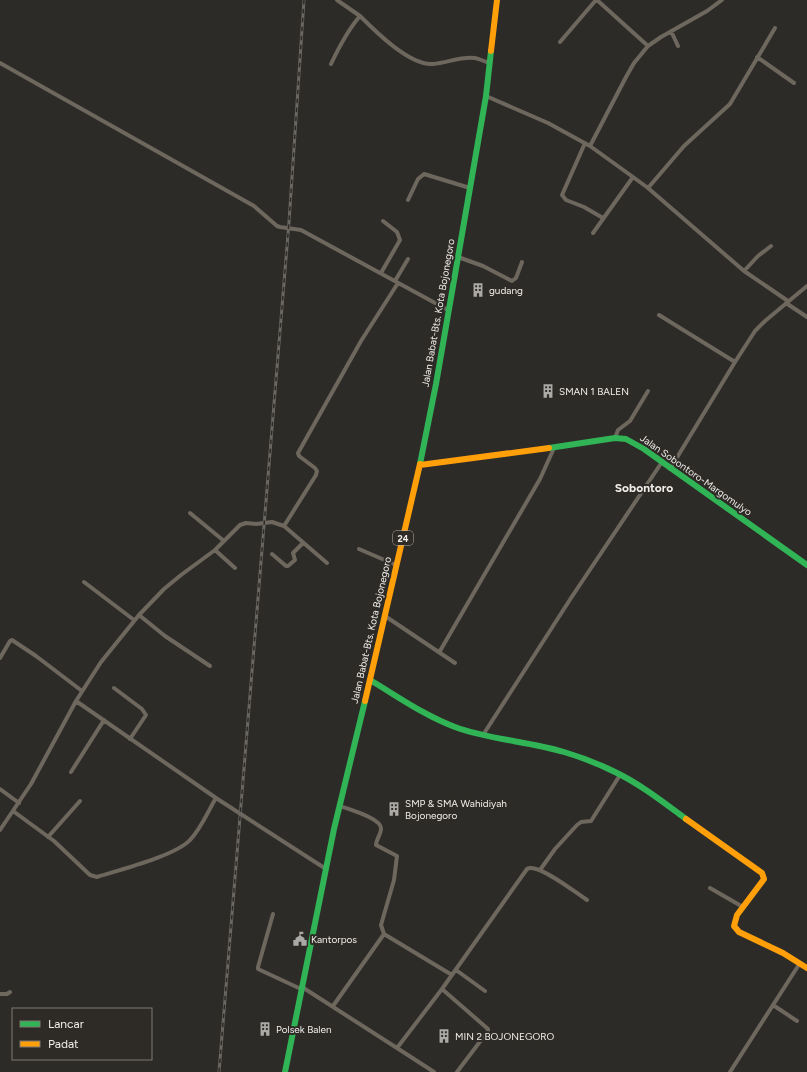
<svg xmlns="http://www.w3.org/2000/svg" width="807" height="1072" viewBox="0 0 807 1072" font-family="Figtree,sans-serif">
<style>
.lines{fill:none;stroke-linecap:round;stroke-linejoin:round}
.street{stroke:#6d675e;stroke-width:4}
.fast{stroke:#30b455;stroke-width:6}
.slow{stroke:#ff9f0a;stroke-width:6}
.rail-casing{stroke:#6a6762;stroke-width:3}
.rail{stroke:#2e2b27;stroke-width:1.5;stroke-dasharray:4.5;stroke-linecap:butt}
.labels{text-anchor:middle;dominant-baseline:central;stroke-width:4;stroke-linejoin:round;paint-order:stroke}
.shield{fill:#2e2b27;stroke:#b6b4b0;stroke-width:1}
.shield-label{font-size:9px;font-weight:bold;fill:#f0eeeb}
.poi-label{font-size:10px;fill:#f0eeeb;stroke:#2e2b27;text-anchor:start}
.street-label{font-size:10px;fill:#f0eeeb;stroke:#2e2b27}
.quarter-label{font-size:12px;font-weight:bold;fill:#f0eeeb;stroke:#2e2b27}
</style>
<rect width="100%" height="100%" fill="#2d2b28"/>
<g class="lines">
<!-- street -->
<path class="street" d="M597 0 648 46
M360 16C375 31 410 66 433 64 447 63 461 56 475 58 480 59 485 62 490 63
M671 31 678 46
M560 42 596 0
M757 57 794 83
M0 63 254 206 277 226 280 227 301 230 448 310
M331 64C339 47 347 31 360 16L337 0
M486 96 548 123 590 146 626 77 634 63 648 46 661 37 707 11 722 0
M585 143 562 195 566 200 584 207 603 218
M590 146 633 177 593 233
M633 177 648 188 684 146 730 104 775 28
M648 188 744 271 788 301
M408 200 418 179 424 174 470 188
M458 257 483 266 512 281 516 278 522 262
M744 271 758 256 771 246
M381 273 400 240 397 232 383 221
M395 281 408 259
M786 303 807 317
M659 315 735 362
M615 438 618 430 630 421 648 391
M670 469 735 362 755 331 765 321 807 286
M190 513 224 541
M284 526 327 563
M359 549 396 565
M215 550 235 568
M272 554 286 566H288L295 560 293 553 303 543
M84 582 134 620
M139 615 165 636 210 666
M385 616 455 663
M440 651 540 479 554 448
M0 658 10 641 12 640 36 656 82 691
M114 688 142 709 146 715 130 739
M76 701 101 662 139 615 164 589 181 575 215 550 240 525 246 523 256 524 272 522 284 526 316 475 317 471 315 468 299 456 298 453 361 341 398 283
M483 735 571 598 662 462
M71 772 104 720
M0 789 19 803
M13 811 54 841 90 875 97 877C119 870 175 856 190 840 201 829 208 811 216 798
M0 830 31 784 76 701 216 798 326 869
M48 837 80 801
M540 870 555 849 577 825 581 822 591 821 620 775
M710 888 743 907
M273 914 258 967V969L301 989
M384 934 452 975
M456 970 485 991
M302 987 397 1048 442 989 527 869C537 862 576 893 587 900
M442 989 488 1029V1031L457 1072
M0 994H7L10 992
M773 1005 797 1021
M333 1006 384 934 381 925 394 880 397 856 376 845C376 839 381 835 381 829 382 818 348 809 340 806
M397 1048 434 1072
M730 1072 800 963"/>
<!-- fast -->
<path class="fast" d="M549 448 615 438 626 439 644 449 807 565
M420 464 436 384 486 96 491 51
M370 680C397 696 425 716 455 727 490 740 528 741 564 752 581 757 599 764 615 772 640 784 663 802 686 819
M285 1072 334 829 365 701"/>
<!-- slow -->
<path class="slow" d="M491 51 497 0
M420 465 549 448
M365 701 420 464
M686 819 762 873 764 879 737 915 734 926 739 932 783 953 807 968"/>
<defs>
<path id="rail" d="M219 1072 289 222 304 0"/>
</defs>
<!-- rail casing -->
<use href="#rail" class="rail-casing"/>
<!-- rail -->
<use href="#rail" class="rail"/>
</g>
<!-- icons -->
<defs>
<symbol id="building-bare" viewBox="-9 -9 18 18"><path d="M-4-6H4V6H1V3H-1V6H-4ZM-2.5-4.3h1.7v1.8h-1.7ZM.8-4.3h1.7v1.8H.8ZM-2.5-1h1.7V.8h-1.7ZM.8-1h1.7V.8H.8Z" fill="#acaaa7" stroke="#2e2b27" stroke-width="2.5" paint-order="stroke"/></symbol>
<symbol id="civic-bare" viewBox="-9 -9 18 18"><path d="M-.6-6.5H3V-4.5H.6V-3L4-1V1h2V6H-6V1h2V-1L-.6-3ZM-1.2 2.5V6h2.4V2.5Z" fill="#acaaa7" stroke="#2e2b27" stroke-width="2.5" paint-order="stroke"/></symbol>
</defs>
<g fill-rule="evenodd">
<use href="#building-bare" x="468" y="280" width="20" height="20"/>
<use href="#building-bare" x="538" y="381" width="20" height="20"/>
<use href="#building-bare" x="384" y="799" width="20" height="20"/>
<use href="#civic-bare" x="290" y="929" width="20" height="20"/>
<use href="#building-bare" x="255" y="1019" width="20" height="20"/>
<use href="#building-bare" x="434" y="1026" width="20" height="20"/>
</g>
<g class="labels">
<!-- shield labels -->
<rect class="shield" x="393" y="531" width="20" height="14" rx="3"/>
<g class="shield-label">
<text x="403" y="538">24</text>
</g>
<!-- poi labels -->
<g class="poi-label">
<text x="489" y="290">gudang</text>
<text x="559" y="391">SMAN 1 BALEN</text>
<text x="405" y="803">SMP &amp; SMA Wahidiyah<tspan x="405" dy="12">Bojonegoro</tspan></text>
<text x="311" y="939">Kantorpos</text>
<text x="276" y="1029">Polsek Balen</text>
<text x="455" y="1036">MIN 2 BOJONEGORO</text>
</g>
<!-- street labels -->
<g class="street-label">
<text transform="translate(438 313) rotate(-80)">Jalan Babat-Bts. Kota Bojonegoro</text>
<text transform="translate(696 475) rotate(35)">Jalan Sobontoro-Margomulyo</text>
<text transform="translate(371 630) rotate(-77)">Jalan Babat-Bts. Kota Bojonegoro</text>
</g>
<!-- quarter labels -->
<g class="quarter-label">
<text x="644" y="488">Sobontoro</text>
</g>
</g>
<!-- legend -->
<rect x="12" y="1008" width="140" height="52" fill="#2e2b27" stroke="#7c7975"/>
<rect x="20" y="1021" width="20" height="6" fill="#30b455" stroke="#7c7975"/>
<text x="48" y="1028" font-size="12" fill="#f0eeeb">Lancar</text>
<rect x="20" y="1041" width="20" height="6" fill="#ff9f0a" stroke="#7c7975"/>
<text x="48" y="1048" font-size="12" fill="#f0eeeb">Padat</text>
</svg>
